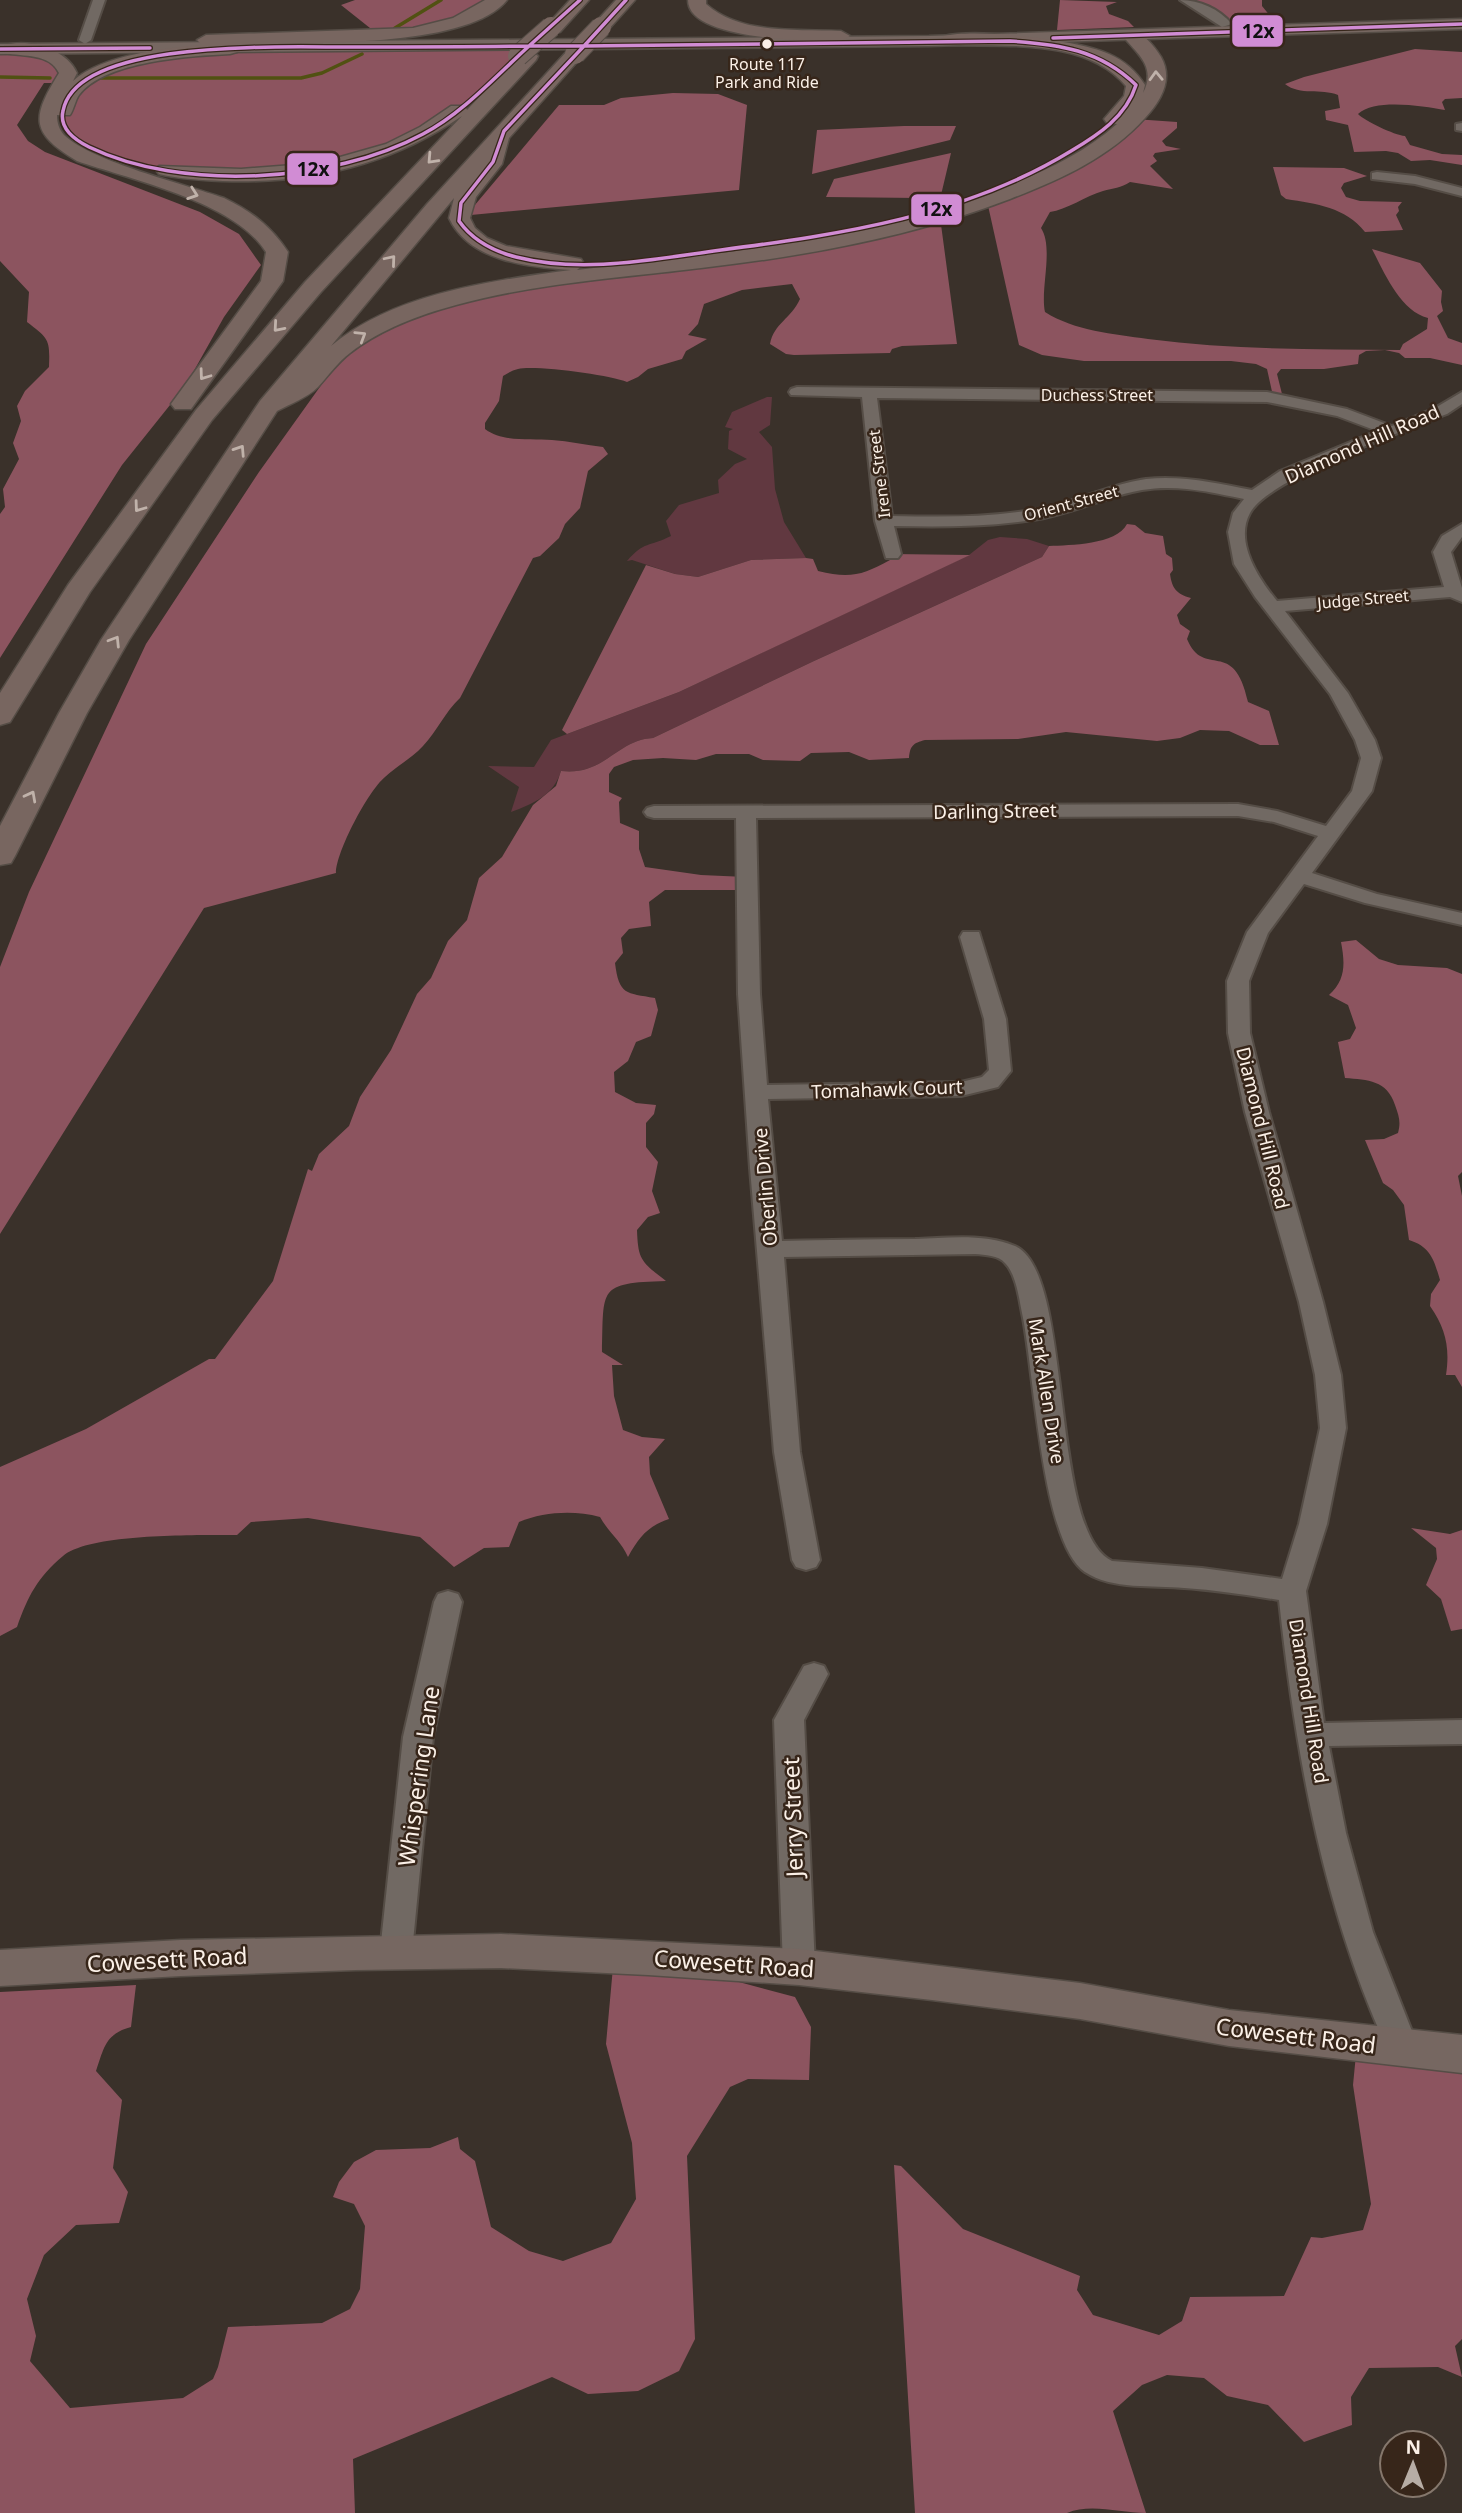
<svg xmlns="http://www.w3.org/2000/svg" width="1462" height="2513" viewBox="0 0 1462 2513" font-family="'Noto Sans',sans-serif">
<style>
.green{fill:#613840}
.forest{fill:#8c545f}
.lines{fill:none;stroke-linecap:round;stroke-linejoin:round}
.stream{stroke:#515112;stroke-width:3.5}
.minor-casing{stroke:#554d46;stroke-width:4}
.major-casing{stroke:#554d46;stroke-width:3}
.highway-casing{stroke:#554d46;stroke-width:3}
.minor{fill:#716963;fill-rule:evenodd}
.major{fill:#766761;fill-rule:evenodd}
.highway{fill:#786660;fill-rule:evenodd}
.highway-bridge-casing{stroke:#554d46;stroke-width:22;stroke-linecap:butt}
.highway-bridge{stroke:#786660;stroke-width:20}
.bus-1-casing{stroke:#37261a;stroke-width:6}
.bus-1{stroke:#d18cd4;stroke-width:3.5}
.oneway{stroke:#c0b2aa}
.bus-dot{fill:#fbf0e7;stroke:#37261a;stroke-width:2.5}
.labels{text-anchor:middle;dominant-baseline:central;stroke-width:5;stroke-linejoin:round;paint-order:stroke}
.far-bus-label{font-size:16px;fill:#fbf0e7;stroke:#37261a}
.far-street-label{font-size:16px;fill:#fbf0e7;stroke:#37261a}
.street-label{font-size:19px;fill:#fbf0e7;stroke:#37261a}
.near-street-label{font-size:23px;fill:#fbf0e7;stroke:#37261a}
.line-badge{stroke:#37261a;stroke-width:2.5}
.pale-badge-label{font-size:19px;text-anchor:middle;font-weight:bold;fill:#111}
</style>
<rect width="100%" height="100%" fill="#3a312a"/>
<!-- green -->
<path class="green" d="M767 397H772L770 425 759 432 772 447 775 489 784 522 806 558 751 560 698 577 675 574 632 560 627 561C644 541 649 547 671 536L666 521 679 505 719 493 718 480 735 464 747 459 728 449 729 431 733 429 725 427 732 412Z
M1000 537 1027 539 1049 546 1042 557 814 661 653 738C616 740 605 776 561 771 554 795 533 804 511 812L519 787 488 766 534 767 551 740 679 692 969 555 988 540Z"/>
<!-- forest -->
<path class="forest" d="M355 0H488C450 25 419 28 375 32L341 5Z
M1060 0 1117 2 1106 6 1109 14 1128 21 1134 27 1057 30Z
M1188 0H1262V6L1275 22 1228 24Z
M527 47 453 114 427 132 300 170H164L115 159 88 148 76 140 64 119V112L73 94 96 77 177 52Z
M0 49 63 60 57 83H44L17 125 28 141 45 152 200 212 239 234 261 265 224 317 186 385 122 465 0 658V514L5 507 3 489 19 459 13 443 21 421 17 406 25 391 49 367C50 339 49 339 27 322L29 292 0 261Z
M1415 49 1462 52V98L1445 99 1442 102 1445 110C1423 106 1375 98 1358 114 1365 121 1394 135 1405 136L1410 145 1442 154 1462 155V165L1430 160 1411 161 1398 153 1386 151 1354 152 1348 125 1326 120 1325 111 1340 108 1338 95C1321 88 1300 96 1285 84L1304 77Z
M673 93 718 94 747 105 739 190 471 215 469 212 559 105H604L621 98Z
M1134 119 1177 122V128L1162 141 1166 146 1181 149 1155 153 1153 156 1157 161 1150 166 1173 189 1130 182C1121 188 1113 188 1103 191 1086 196 1066 210 1050 212L1041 228C1054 248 1040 289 1045 312 1075 331 1113 334 1148 339 1232 350 1316 349 1400 350L1403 344 1427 329 1428 318C1400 311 1384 272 1372 249L1420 263 1442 291 1441 302 1443 311 1437 316 1448 338 1462 343V365L1430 358H1405L1399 353 1385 350 1366 351 1359 355 1358 364 1324 369H1281L1277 374 1283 398 1273 396 1267 369 1256 364 1231 361H1084L1042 355 1019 345 987 201 1040 179Z
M904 126H956L950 140 812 174 817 130Z
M951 153 941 195 921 200 919 198 826 197 834 179Z
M1273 167 1344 168 1367 176 1344 183 1341 188 1346 197 1360 201 1402 202 1398 207 1399 211 1396 215 1403 230 1365 232C1345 207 1317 204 1286 199L1281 195Z
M940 217 957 344 902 346 892 349 890 353 794 355 786 354 770 344C774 323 791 319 800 299L792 284 742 290 704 304 698 324 688 335 707 339 686 351 682 359 648 369 638 377 627 382C610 375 535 365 518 369 513 370 508 373 503 376L499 401 485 423V429C503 443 531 438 552 440 569 441 586 445 603 447L608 454 588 471 580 508 565 524 559 538 540 556 533 558 460 698C445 712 437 731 423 746 412 758 397 766 385 777 368 791 336 852 336 873L204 908 0 1234V967L29 892 146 644 259 472 352 342 474 293 766 254Z
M1127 524 1135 525 1145 533 1163 536 1166 554 1172 558 1173 570 1170 574C1172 588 1176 594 1191 598L1177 615 1180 624 1190 631 1187 639C1204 680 1234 636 1248 702L1269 711 1279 745H1260L1229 731 1200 730 1180 738 1157 741 1066 732 1018 739 925 740C913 743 910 746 909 758L869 760 849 752 811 753 800 761 763 760 749 754H716L696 760 663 758 633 760 614 767 609 774V792L622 798 619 802 620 823 639 831V849L645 867 701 875 746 877V890H665L649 902 651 926 629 929 621 938 623 953 615 963C619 995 626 993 655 998L658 1010 651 1036 636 1042 628 1061 614 1072 615 1092 636 1103 656 1105 654 1114 646 1123V1147L658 1162 652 1191 660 1213 648 1217 637 1230C638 1261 642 1262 666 1281 597 1283 604 1288 602 1352L623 1365H612L614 1396 623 1430 642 1437 665 1439 649 1457 650 1474 669 1519C648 1526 639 1537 628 1557 621 1541 609 1533 600 1517 573 1510 544 1512 519 1522L509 1547 484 1548 454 1567 420 1537 308 1518 251 1522 237 1535C200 1535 89 1533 63 1556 37 1578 28 1596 17 1627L0 1636V1467L86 1429 209 1359H215L273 1281 308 1169 312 1171 319 1154 349 1126 360 1097 391 1050 417 994 431 978 448 941 467 920 479 878 502 857 533 805 556 786 561 771C605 776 616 740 653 738L814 661 1042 557 1049 546C1070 545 1116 545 1127 524Z
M892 554 970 555 679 692 567 734 562 730 646 565 675 574 698 577 751 560 806 558 813 559 818 571C850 579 863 575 890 560Z
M1356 940 1379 959 1398 965 1447 968 1462 974V1172L1458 1176 1462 1196V1387L1455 1375H1446C1450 1348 1446 1329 1430 1306L1431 1294 1440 1280C1434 1260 1431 1247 1409 1240L1404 1205 1393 1190 1383 1183 1365 1140 1384 1139 1398 1133C1401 1122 1399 1116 1395 1105 1387 1080 1368 1080 1345 1078L1338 1042 1350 1039 1356 1028 1348 1005 1329 995C1346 980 1345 963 1341 942Z
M1411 1528 1450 1534 1462 1530V1629L1451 1631 1441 1599 1426 1585 1437 1559 1436 1548Z
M613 1967 739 1982 795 1997 811 2027 809 2080 748 2079 730 2087 687 2156 695 2339 679 2371 638 2391 588 2394 552 2377 353 2459 355 2513H0V1992L136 1985 131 2027C105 2034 104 2048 96 2071L122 2100 113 2168 128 2192 119 2223 76 2225 44 2255 27 2299 36 2336 30 2361 70 2408 183 2398 213 2379 218 2367 228 2327 322 2323 350 2309 360 2289 365 2226 354 2204 333 2197 339 2182 354 2162 376 2150 430 2148 458 2137 460 2149 475 2161 491 2227 529 2251 563 2261 611 2243 636 2199 632 2143 606 2044Z
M1357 2044 1462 2052V2339L1455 2346 1462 2377 1438 2367 1369 2368 1351 2397 1352 2425 1304 2442 1268 2405 1227 2396 1204 2378 1167 2375 1142 2385 1113 2411 1146 2513C1120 2513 1091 2503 1067 2513H915L894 2165 901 2166 963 2229 1080 2276 1077 2290 1093 2315 1159 2335 1182 2321 1190 2297 1284 2296 1311 2237 1322 2238 1363 2230 1371 2204 1353 2085Z"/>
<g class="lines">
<!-- stream -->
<path class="stream" d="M395 28 441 0
M0 77 50 78
M99 78H301L322 73 362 54"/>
<defs>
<path id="minor" d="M93 0H105L91 40 85 44 79 40Z
M1180 0C1200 0 1219 9 1232 24L1222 27Z
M1462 123V131L1456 130V124Z
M1377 172 1415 176 1462 188V196L1415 184 1372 179V173Z
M797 387 1267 392 1347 409 1392 426 1435 408 1462 392V404L1447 414C1405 431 1269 478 1250 513 1234 542 1259 579 1277 601L1444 587 1433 552 1442 536 1462 524V537L1451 552 1462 588V602L1450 597 1285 611 1348 693 1375 740 1381 758 1372 791 1312 873 1377 894 1462 913V925L1365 903 1304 884 1268 933 1249 981 1250 1033 1269 1112 1323 1302 1341 1375 1346 1428 1327 1524 1306 1591 1324 1723 1462 1720V1744L1329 1746 1346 1833 1373 1932 1419 2049 1414 2059 1403 2063 1392 2059C1324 1915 1296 1757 1279 1600 1247 1595 1216 1590 1184 1588 1153 1585 1112 1590 1085 1572 1041 1543 1034 1367 1022 1313 1019 1298 1016 1274 1005 1263 998 1255 985 1255 975 1254L784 1257 800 1452 820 1560 816 1567 806 1570 796 1567 792 1560 774 1452 750 1168 738 994 736 818H654L647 816 644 812 647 808 654 806 1238 804 1277 811 1326 826 1352 791 1361 758 1355 740 1330 694 1255 597 1234 564 1228 532 1233 513 1244 499C1211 492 1176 484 1142 490 1107 496 1074 513 1039 519 991 527 942 527 894 526L901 554 898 558H886L875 521 862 397 791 395 789 392 791 389ZM877 398 1267 402 1337 416 1377 431 1280 471 1252 490C1217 483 1181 475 1146 479 1110 484 1077 502 1042 508 993 518 942 517 892 516ZM1238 816 1274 822 1318 836 1247 932 1227 981 1228 1033 1245 1112 1299 1302 1315 1375 1320 1428 1299 1524 1282 1579 1202 1568 1112 1561C1048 1531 1075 1272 1015 1246 984 1233 947 1238 915 1239 871 1239 826 1240 782 1241L768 1099 961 1096 998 1087 1011 1071 1006 1019 979 932H963L960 937 984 1019 989 1070 982 1077 961 1082 767 1085 760 994 756 818Z
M448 1591 458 1594 462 1602 433 1737 412 1952 407 1962 396 1966 385 1962 380 1952 403 1737 434 1602 438 1594Z
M814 1663 824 1666 828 1674 804 1720 815 1967 810 1977 799 1981 788 1977 783 1967 774 1720 804 1666Z"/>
<path id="major" d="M1462 19V29L929 46 0 54V44L929 36Z
M501 1934 799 1949 1080 1983 1229 2010 1462 2035V2073L1229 2046 1080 2019 932 2000 799 1985 648 1975 501 1968 356 1970 181 1976 0 1986V1950L181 1940Z"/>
<path id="highway" d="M485 0H507C467 50 299 42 237 44L239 48 237 52 230 54C190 56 105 61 79 95 75 101 74 109 70 115H57C57 123 59 129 64 135 93 162 184 184 224 198 251 211 271 226 288 252L283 281 191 409H175L171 404 261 281 266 252C235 202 132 180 77 161 30 133 31 118 59 73 49 53 24 57 5 53L3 49 5 45C31 39 66 49 77 73L73 81C102 55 164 48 202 45L197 40 206 35 413 28 453 18Z
M570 0H589L560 32H548L545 28 548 24Z
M616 0H635L607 31H595L592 27 595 23Z
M688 0H706V4C741 35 797 29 841 31L850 36 841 41C813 41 688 41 688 0Z
M1131 30C1144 33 1154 46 1161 57 1174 80 1160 102 1145 118 1109 158 1059 180 1010 199 911 237 806 256 701 268 620 278 536 283 456 305 419 315 381 329 350 353 337 363 329 375 318 387 307 398 290 404 277 411L129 640 87 713 15 856 11 863 0 865V826L59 713 101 640 260 401 427 204 568 50 575 48 584 54 509 138 502 164 476 197 470 218 475 228 487 238 506 246 581 259 584 264 577 270C718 253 861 241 996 190 1039 174 1082 155 1117 124L1107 123 1104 119 1124 96 1126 86C1086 38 1007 47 950 45L944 44 941 40 944 36C977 28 1077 40 1109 54 1125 61 1136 71 1145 85L1143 93C1157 66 1137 54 1122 35ZM454 198 449 218C469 261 527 267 571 270 491 281 395 293 331 346Z
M529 50 538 56 536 60 321 292 212 420 90 592 10 722 0 725V693L68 585 196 410 305 282 462 116C391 165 309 184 223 181 202 180 179 179 159 174L156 170 159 166 241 169 319 163 386 144 420 127 451 106H465L467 110 522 52Z"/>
</defs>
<!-- minor casing -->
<use href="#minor" class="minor-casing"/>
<!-- major casing -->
<use href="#major" class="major-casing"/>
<!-- highway casing -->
<use href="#highway" class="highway-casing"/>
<!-- minor -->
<use href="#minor" class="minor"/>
<!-- major -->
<use href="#major" class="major"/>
<!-- highway -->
<use href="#highway" class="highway"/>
<defs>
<path id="highway-bridge" d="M575 54 601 27
M518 56 551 27"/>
</defs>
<!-- highway-bridge casing -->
<use href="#highway-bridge" class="highway-bridge-casing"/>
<!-- highway-bridge -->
<use href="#highway-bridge" class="highway-bridge"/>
<defs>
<path id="bus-1" d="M1053 38 1462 24
M1010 41C1059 44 1100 50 1136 85 1126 117 1098 135 1071 151 965 216 842 234 721 250 654 259 583 274 516 257 493 251 473 241 459 221L461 203 493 162 504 131 584 46Z
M529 46C496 76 463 113 423 134 333 183 182 192 89 147 75 140 59 128 63 111 77 36 295 48 354 47 412 47 471 47 529 46Z
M529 46 580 0
M529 46H584
M584 46 626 0
M0 49 150 48"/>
</defs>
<!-- bus-1 casing -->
<use href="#bus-1" class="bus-1-casing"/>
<!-- bus-1 -->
<use href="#bus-1" class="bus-1"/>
</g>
<!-- one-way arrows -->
<defs><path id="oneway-chevron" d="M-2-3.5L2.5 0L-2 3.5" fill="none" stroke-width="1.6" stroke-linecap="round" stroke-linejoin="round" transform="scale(1.75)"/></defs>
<g class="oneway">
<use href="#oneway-chevron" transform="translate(1156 76) rotate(-92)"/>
<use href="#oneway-chevron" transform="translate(432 159) rotate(133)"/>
<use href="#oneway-chevron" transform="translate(193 194) rotate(19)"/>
<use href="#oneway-chevron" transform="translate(391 260) rotate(-50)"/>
<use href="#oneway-chevron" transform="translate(278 327) rotate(131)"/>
<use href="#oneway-chevron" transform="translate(361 336) rotate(-32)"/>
<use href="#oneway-chevron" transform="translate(204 375) rotate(126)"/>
<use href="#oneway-chevron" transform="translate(240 450) rotate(-57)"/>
<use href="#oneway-chevron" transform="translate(139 507) rotate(126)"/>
<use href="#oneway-chevron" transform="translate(115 641) rotate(-58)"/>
<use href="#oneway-chevron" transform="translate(31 796) rotate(-62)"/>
</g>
<!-- markers -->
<circle class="bus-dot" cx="767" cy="44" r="6"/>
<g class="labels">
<!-- far-bus labels -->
<g class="far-bus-label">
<text x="767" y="64">Route 117<tspan x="767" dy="18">Park and Ride</tspan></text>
</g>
<!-- far-street labels -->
<g class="far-street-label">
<text x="1097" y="395">Duchess Street</text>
<text transform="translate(879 474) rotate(-97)">Irene Street</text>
<text transform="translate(1071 503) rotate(-15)">Orient Street</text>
<text transform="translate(1363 599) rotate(-5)">Judge Street</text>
</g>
<!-- street labels -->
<g class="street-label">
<text transform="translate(1362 444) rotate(-24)">Diamond Hill Road</text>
<text transform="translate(995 811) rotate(-1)">Darling Street</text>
<text transform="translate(887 1089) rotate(-2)">Tomahawk Court</text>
<text transform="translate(1263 1128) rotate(76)">Diamond Hill Road</text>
<text transform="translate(765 1187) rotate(-95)">Oberlin Drive</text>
<text transform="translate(1047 1391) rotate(81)">Mark Allen Drive</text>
<text transform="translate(1309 1701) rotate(81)">Diamond Hill Road</text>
</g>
<!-- near-street labels -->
<g class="near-street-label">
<text transform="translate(418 1776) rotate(-82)">Whispering Lane</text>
<text transform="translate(792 1817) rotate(-92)">Jerry Street</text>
<text transform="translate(167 1959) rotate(-3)">Cowesett Road</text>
<text transform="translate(734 1963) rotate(4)">Cowesett Road</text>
<text transform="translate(1296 2035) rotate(7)">Cowesett Road</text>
</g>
</g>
<g class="line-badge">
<rect x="1231" y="14" width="53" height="34" rx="7" fill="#d18cd4"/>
<rect x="286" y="152" width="53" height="34" rx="7" fill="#d18cd4"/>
<rect x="910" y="193" width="53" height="33" rx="7" fill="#d18cd4"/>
</g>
<g class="pale-badge-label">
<text x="1258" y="38">12x</text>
<text x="313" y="176">12x</text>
<text x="936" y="216">12x</text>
</g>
<!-- north arrow -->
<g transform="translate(1413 2464) rotate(1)"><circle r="33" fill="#37261a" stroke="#85776c" stroke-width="2"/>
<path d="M0-5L12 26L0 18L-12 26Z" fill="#b7ada5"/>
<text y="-10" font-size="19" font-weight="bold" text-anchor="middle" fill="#fbf0e7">N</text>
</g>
</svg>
